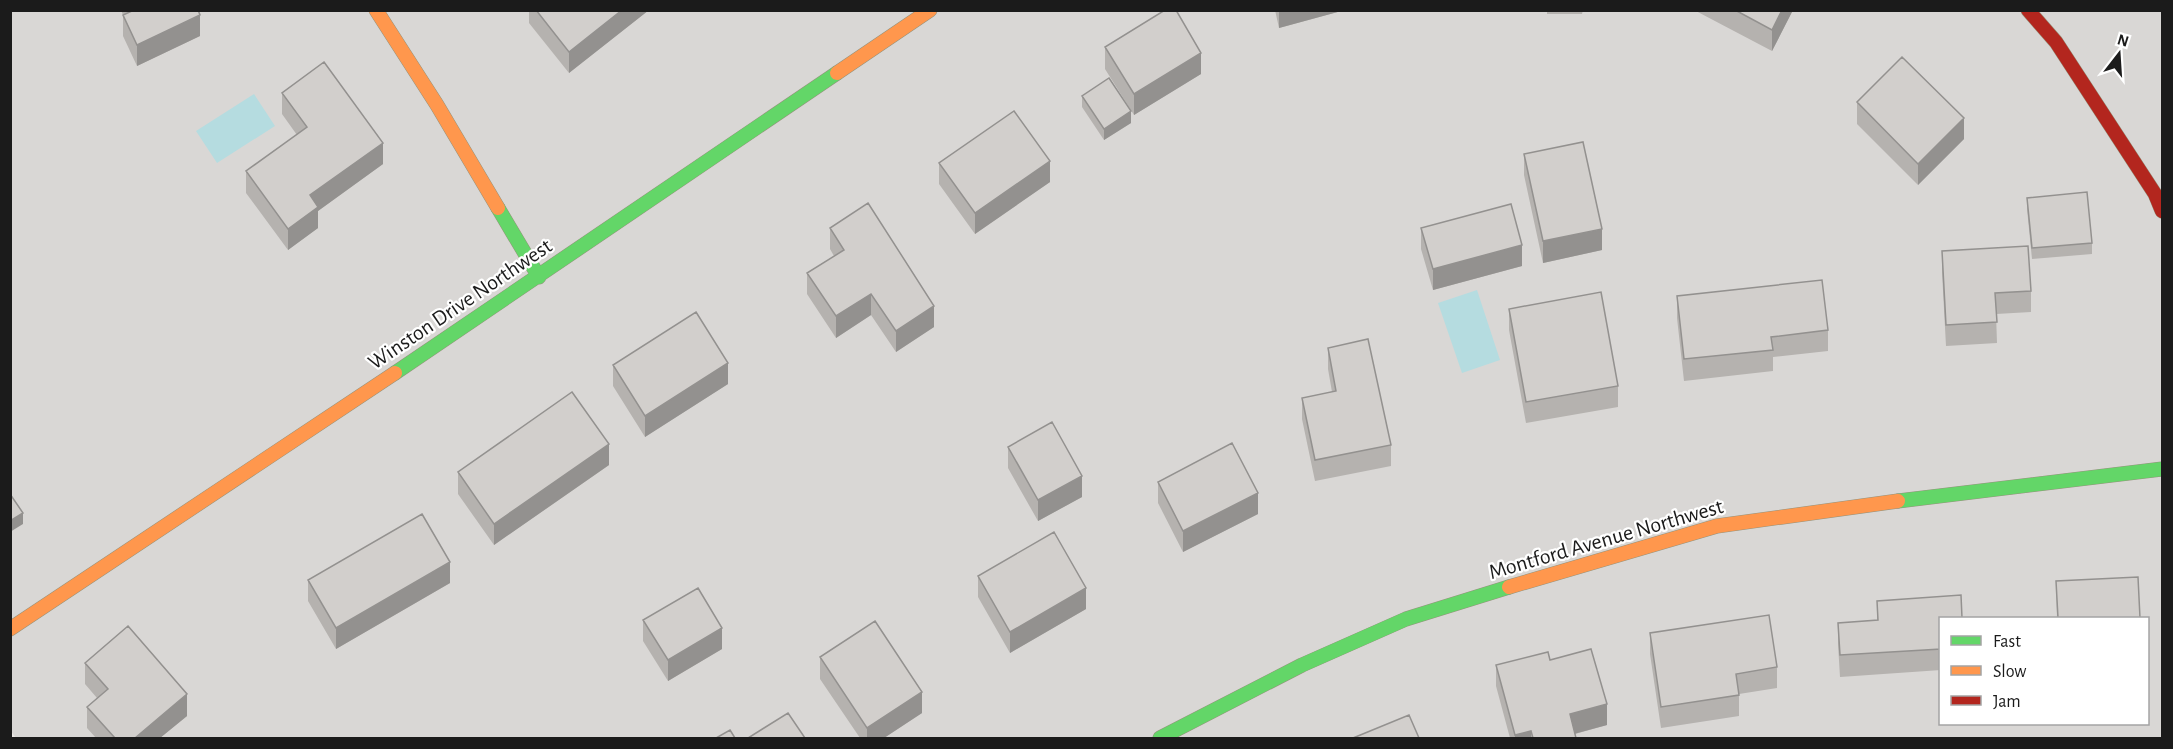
<svg xmlns="http://www.w3.org/2000/svg" width="2173" height="749" viewBox="0 0 2173 749" font-family="'Alegreya Sans',sans-serif">
<style>
.residential{fill:#d9d7d5;fill-rule:evenodd}
.water{fill:#b5dce0}
.lines{fill:none;stroke-linecap:round;stroke-linejoin:round}
.fast-casing{stroke:#95937c;stroke-width:15}
.slow-casing{stroke:#95937c;stroke-width:15}
.jam-casing{stroke:#95937c;stroke-width:15}
.fast{stroke:#63d668;stroke-width:14}
.slow{stroke:#ff974d;stroke-width:14}
.jam{stroke:#b3261e;stroke-width:14}
.wall{fill:#b5b2af}
.shaded-wall{fill:#93918f}
.building{fill:#d2cfcc;stroke:#93918f;stroke-width:1.5}
.labels{text-anchor:middle;dominant-baseline:central;stroke-width:4.5;stroke-linejoin:round;paint-order:stroke}
.street-label{font-size:22px;fill:#1b1b1b;stroke:#fff}
</style>
<rect width="100%" height="100%" fill="#eae7e4"/>
<!-- residential -->
<path class="residential" d="M10 11H2162V738H16L10 730ZM1940 618H2148V724H1940Z"/>
<!-- water -->
<path class="water" d="M254 94 275 126 217 163 196 131Z
M1477 290 1500 360 1462 373 1438 303Z"/>
<g class="lines">
<defs>
<path id="fast" d="M498 208 539 277
M395 373 837 73
M1898 501 2162 469
M1160 738 1302 665 1406 619 1509 587"/>
<path id="slow" d="M376 10 437 105 498 208
M837 73 930 10
M1509 587 1717 526 1898 501
M10 629 395 373"/>
<path id="jam" d="M2028 10 2056 42 2155 194 2162 211"/>
</defs>
<!-- fast casing -->
<use href="#fast" class="fast-casing"/>
<!-- slow casing -->
<use href="#slow" class="slow-casing"/>
<!-- jam casing -->
<use href="#jam" class="jam-casing"/>
<!-- fast -->
<use href="#fast" class="fast"/>
<!-- slow -->
<use href="#slow" class="slow"/>
<!-- jam -->
<use href="#jam" class="jam"/>
</g>
<!-- wall -->
<path class="wall" d="M121 10H198L200 36 137 66 123 36V15Z
M529 10H649L569 73 529 23Z
M1275 10H1345L1279 28Z
M1547 10H1583L1582 14H1547Z
M1694 10H1793L1772 51Z
M1105 47 1201 74 1134 115 1105 69Z
M282 93 383 164 318 211V228L288 250 246 193V171L297 135 282 114Z
M1082 96 1131 123 1104 140 1082 107Z
M1857 102 1964 139 1918 185 1857 124Z
M1524 154 1602 250 1543 263 1524 175Z
M939 163 1050 182 975 234 939 184Z
M2027 198 2092 243V254L2032 259 2027 209Z
M830 228 934 327 896 352 871 315 836 338 807 294V273L834 256 830 249Z
M1421 228 1522 266 1433 290 1421 249Z
M1942 251 2031 291V312L1996 314 1997 343 1946 346 1942 272Z
M1677 296 1828 330V351L1773 357V371L1684 381 1677 318Z
M1509 309 1618 386V407L1526 423 1509 330Z
M1328 348 1391 445V466L1315 481 1302 419V398L1332 392 1328 369Z
M613 365 728 384 645 437 613 386Z
M1008 447 1082 497 1038 521 1008 468Z
M609 465 494 545 458 494V472Z
M1158 482 1258 514 1183 552 1158 503Z
M978 576 1086 609 1010 653 978 597Z
M308 580 450 583 336 649 308 601Z
M2056 581 2140 618H2057Z
M1877 601 1941 618V670L1840 677 1838 644V623L1877 620Z
M643 620 722 649 668 681 643 641Z
M1650 633 1777 667V688L1739 694V716L1661 728 1650 654Z
M820 657 922 713 884 738H860L820 679Z
M1550 660 1607 725 1575 734 1576 738H1510L1496 686V665Z
M85 663 187 716 160 738H96L87 728V707L97 698 85 684Z"/>
<!-- shaded-wall -->
<path class="shaded-wall" d="M622 10H649L569 73V52Z
M1279 10H1345L1279 28Z
M1782 10H1793L1772 51V30Z
M200 15V36L137 66V45Z
M1201 53V74L1134 115V94Z
M1131 111V123L1104 140V129Z
M1964 118V139L1918 185V164Z
M383 143V164L318 211V228L288 250V229L310 195Z
M1050 161V182L975 234V213Z
M1602 229V250L1543 263V241Z
M1522 245V266L1433 290V269Z
M871 294V315L836 338V316Z
M934 306V327L896 352V331Z
M728 363V384L645 437V416Z
M609 444V465L494 545V524Z
M1082 476V497L1038 521V500Z
M1258 493V514L1183 552V531Z
M23 513V524L10 532V521Z
M450 562V583L336 649V628Z
M1086 588V609L1010 653V632Z
M722 628V649L668 681V660Z
M922 692V713L884 738H867V728Z
M187 694V716L160 738H135Z
M1607 704V725L1570 735V714Z
M1531 731V738H1515V735Z"/>
<!-- building -->
<path class="building" d="M134 10H198L200 15 137 45 123 15Z
M536 10H622L569 52Z
M1165 10H1176L1201 53 1134 94 1105 47Z
M1735 10H1782L1772 30Z
M1902 57 1964 118 1918 164 1857 102Z
M324 62 383 143 310 195 318 207 288 229 246 171 307 127 282 93Z
M1109 78 1131 111 1104 129 1082 96Z
M1014 111 1050 161 975 213 939 163Z
M1583 142 1602 229 1543 241 1524 154Z
M2087 192 2092 243 2032 248 2027 198Z
M868 203 934 306 896 331 871 294 836 316 807 273 844 250 830 228Z
M1511 204 1522 245 1433 269 1421 228Z
M2028 246 2031 291 1995 293 1997 322 1946 325 1942 251Z
M1822 280 1828 330 1771 337 1773 350 1684 359 1677 296Z
M1601 292 1618 386 1526 402 1509 309Z
M696 312 728 363 645 416 613 365Z
M1368 339 1391 445 1315 460 1302 398 1336 391 1328 348Z
M572 392 609 444 494 524 458 472Z
M1052 422 1082 476 1038 500 1008 447Z
M1232 443 1258 493 1183 531 1158 482Z
M10 494 23 513 10 521Z
M422 514 450 562 336 628 308 580Z
M1054 532 1086 588 1010 632 978 576Z
M2138 577 2140 618H2058L2056 581Z
M698 588 722 628 668 660 643 620Z
M1961 595 1962 618H1941V649L1840 655 1838 623 1878 620 1877 601Z
M1769 615 1777 667 1736 674 1739 695 1661 707 1650 633Z
M875 621 922 692 867 728 820 657Z
M128 626 187 694 135 738H115L87 707 108 689 85 663Z
M1591 649 1607 704 1570 714 1576 738H1533L1531 731 1515 735 1496 665 1548 652 1550 660Z
M788 713 805 738H748Z
M1409 715 1419 738H1353Z
M730 730 735 738H716Z"/>
<g class="labels">
<!-- street labels -->
<g class="street-label">
<text transform="translate(460 304) rotate(-34)">Winston Drive Northwest</text>
<text transform="translate(1606 539) rotate(-16)">Montford Avenue Northwest</text>
</g>
</g>
<!-- border -->
<rect width="2173" height="749" fill="none" stroke="#1b1b1b" stroke-width="24"/>
<!-- legend -->
<rect x="1939" y="617" width="210" height="108" fill="#ffffff" stroke="#a4a4a4" stroke-width="1.5"/>
<rect x="1951" y="636" width="30" height="9" fill="#63d668" stroke="#a4a4a4" stroke-width="1.5"/>
<text x="1993" y="647" font-size="18" fill="#1b1b1b">Fast</text>
<rect x="1951" y="666" width="30" height="9" fill="#ff974d" stroke="#a4a4a4" stroke-width="1.5"/>
<text x="1993" y="677" font-size="18" fill="#1b1b1b">Slow</text>
<rect x="1951" y="696" width="30" height="9" fill="#b3261e" stroke="#a4a4a4" stroke-width="1.5"/>
<text x="1993" y="707" font-size="18" fill="#1b1b1b">Jam</text>
<!-- north arrow -->
<g transform="translate(2119 54) rotate(17)" stroke="#ffffff" stroke-width="4.5" paint-order="stroke">
<path d="M0-4.5L10 22L0 15L-10 22Z" fill="#1b1b1b"/>
<text y="-9" font-size="16" font-weight="bold" text-anchor="middle" fill="#1b1b1b">N</text>
</g>
</svg>
